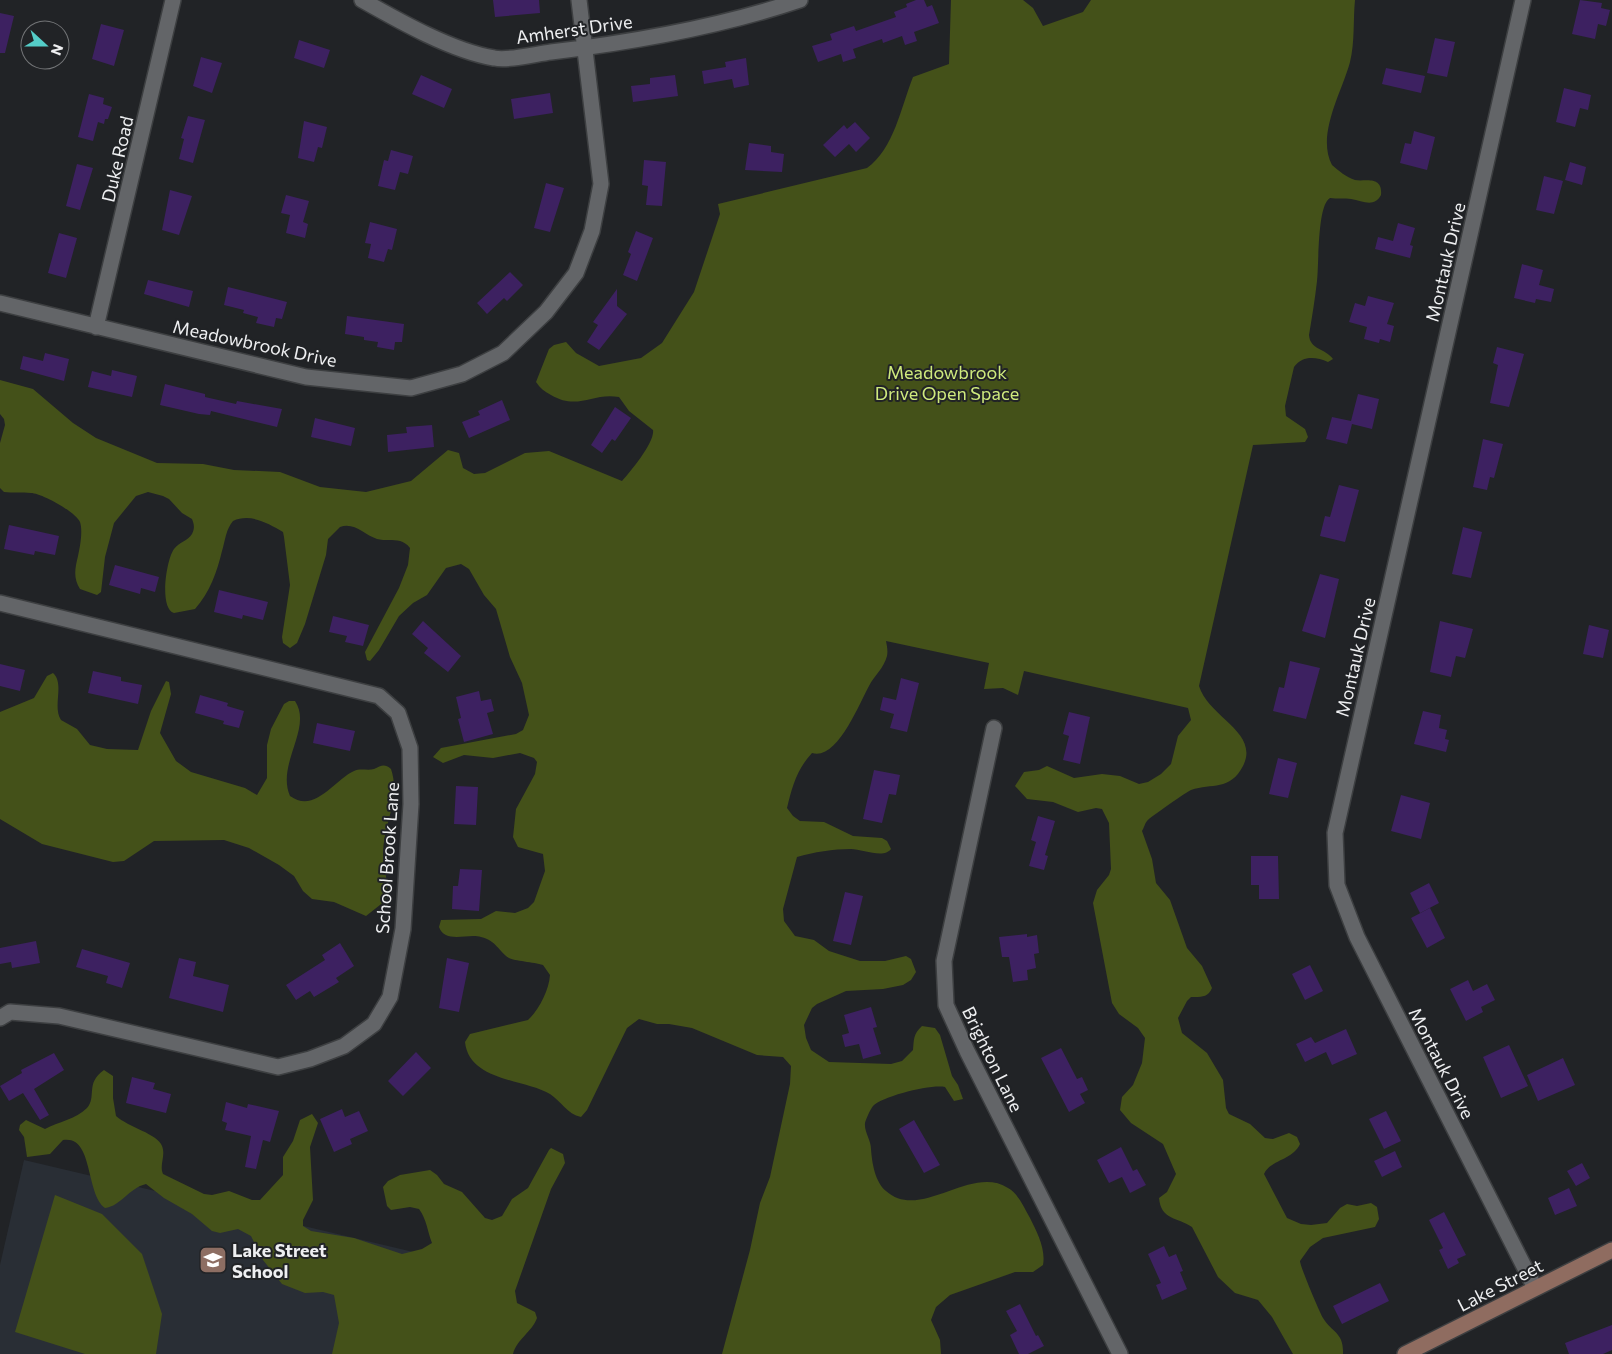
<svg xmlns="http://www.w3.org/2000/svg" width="1612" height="1354" viewBox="0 0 1612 1354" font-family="Commissioner,sans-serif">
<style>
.built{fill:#292e35}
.green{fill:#445119}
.building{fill:#3d2161}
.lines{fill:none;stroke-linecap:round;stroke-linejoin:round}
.street-casing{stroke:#3d3f41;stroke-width:18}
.secondary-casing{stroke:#3d3f41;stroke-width:18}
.street{stroke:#636568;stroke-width:15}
.secondary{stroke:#8f6c60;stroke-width:15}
.labels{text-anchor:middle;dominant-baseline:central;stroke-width:4;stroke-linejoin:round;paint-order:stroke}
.street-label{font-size:18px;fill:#eeeff1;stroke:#212326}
.park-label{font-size:18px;fill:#cfea7d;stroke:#212326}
.poi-label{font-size:18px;font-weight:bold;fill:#eeeff1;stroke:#212326;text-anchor:start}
</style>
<rect width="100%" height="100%" fill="#212326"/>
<!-- built -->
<path class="built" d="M24 1160 426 1255 394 1354H0V1265Z"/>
<!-- green -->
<path class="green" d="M951 0H1023L1033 8 1043 26 1083 12 1091 0H1355C1353 20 1355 42 1350 62 1342 92 1316 135 1332 165 1339 171 1346 177 1355 180 1364 182 1383 175 1381 195 1374 208 1363 201 1351 199 1345 198 1337 199 1330 198 1317 205 1319 266 1317 281 1315 299 1312 317 1309 335 1310 350 1325 348 1333 359L1328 362C1316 357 1303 355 1294 367L1285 406 1286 416 1305 429 1308 437 1305 442 1253 445 1199 686C1209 718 1260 732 1243 766 1230 791 1212 783 1191 790 1188 791 1149 818 1147 821 1145 823 1144 828 1142 831L1152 859 1156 883 1170 900 1187 948 1202 966 1212 988C1208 998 1200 997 1191 997L1187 1001 1178 1018 1182 1033 1207 1053 1223 1080 1226 1108 1229 1114 1250 1124 1265 1138 1273 1139 1289 1133 1297 1137 1300 1144C1293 1160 1270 1160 1264 1174L1287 1218 1301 1224 1311 1225 1327 1223 1340 1208 1347 1204 1357 1206 1371 1203 1377 1207 1379 1219 1375 1227 1323 1238 1310 1247 1300 1261C1300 1266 1319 1311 1323 1318 1332 1333 1344 1332 1343 1354H1293L1272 1317 1258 1300 1235 1293 1218 1277 1192 1227C1177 1217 1161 1220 1159 1198L1167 1192 1176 1174 1163 1144 1131 1123 1120 1110 1122 1097 1133 1085 1142 1063 1145 1038 1138 1028 1119 1014 1112 1003 1093 903 1097 890 1109 875 1111 869 1109 823 1102 809 1096 808 1078 812 1053 802 1027 799 1015 786 1024 772 1039 770 1047 766 1074 778 1102 774 1120 776 1139 784 1148 782 1161 774 1171 764 1178 736 1191 720 1188 708 1024 671 1018 695 1003 688 984 689 989 663 886 641C887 646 888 651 887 656 884 668 874 676 869 686 859 704 837 761 812 753 797 769 792 787 787 808L793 816 800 821 824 822 853 836 882 838 887 841 891 849C884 859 862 849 851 849 833 849 814 852 797 857L783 909 784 921 795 936 814 940 829 951 860 961H885L906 956 911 959 916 972 911 980 903 985 883 989 846 991 817 1004 812 1008 804 1025 806 1038 811 1050 829 1062 891 1064 902 1061 913 1050C914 1040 913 1034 922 1026L935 1028 940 1035 952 1076 958 1085 963 1099 954 1101 945 1087C931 1084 883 1096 873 1106 870 1110 866 1119 865 1123 864 1132 871 1140 871 1149 872 1163 875 1182 886 1191 920 1222 971 1164 1008 1188 1019 1194 1024 1208 1030 1218 1037 1232 1046 1249 1043 1265L1033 1272H1015L950 1295 936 1307 931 1320 940 1340 941 1354H722L750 1250 760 1203 770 1177 790 1084 791 1066 783 1057 757 1055 692 1028 669 1024H657L639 1019 627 1028 587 1110 581 1117C567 1114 561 1101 550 1094 524 1079 469 1081 465 1042L470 1034 528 1020C539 1010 549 990 550 975L543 965C534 962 514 961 509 958 498 951 497 941 481 937 468 933 445 944 439 927L441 920 481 919 496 911 515 913 528 908 534 902 545 871 543 854 518 847 513 837 516 809 535 774 537 762 534 758 520 753 493 758 464 755 443 763 433 757 441 748 516 734 523 730 529 715 522 683 510 657 496 609 484 595 469 569 461 564 446 568 427 595 413 603 399 616 379 650 370 661 367 660 365 652 399 588 408 565 410 548C401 536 389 542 377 539 364 535 355 522 340 527L328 539 326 555 305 624 297 643 290 648 283 643 282 637 290 585 284 537 283 532C268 523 250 513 233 521 226 529 225 541 222 551 217 572 210 592 195 609L174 613C159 609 166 560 174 549 179 542 188 541 192 534 195 528 194 524 192 519L182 513 169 499 163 496 148 492 136 496 114 523 105 557 101 592 97 595 80 589C73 578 75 568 78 556 80 547 83 531 80 522 76 512 41 493 31 493 22 492 13 493 4 492L0 488V443L5 425 4 419 0 414V380L33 389 73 423 96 438 157 463 203 464 234 470 280 472 320 487 366 492 411 481 448 450 459 453 463 468 474 474 485 473 525 453 549 451 622 481C631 471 655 442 653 430L629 411 619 397C593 392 578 411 551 395 545 392 540 388 536 382L549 349 554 345 566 342 576 353 599 366 641 358 662 343 694 292 720 214 718 204 867 168C894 149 901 107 913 77L949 64Z
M53 673C65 684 52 706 61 720L77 729 90 745 107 749 138 750 151 711 166 681 169 682 171 694 160 733 176 761 191 772 245 788 257 795 267 778V745L271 729 284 704 289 701H295C313 728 276 764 290 796 315 814 334 780 354 771 360 768 368 771 374 769 381 766 384 763 391 769 401 798 383 825 383 854 384 869 390 887 385 901L366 916 334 902 312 899 303 891 294 876 279 865 249 848 224 840 154 841 124 861 113 862 42 844 0 819V712L34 698 47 676Z
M104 1070 113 1076V1098L116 1116C128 1127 158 1134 162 1146 166 1156 159 1165 163 1174L204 1194 212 1195 229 1191 252 1200H260L283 1175V1157L293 1141 300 1120 312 1114 318 1123 310 1147 313 1200 303 1220V1226L311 1231 354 1238 402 1254 422 1249 432 1243C427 1230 427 1220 419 1209L410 1207 391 1210 387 1206 383 1187 388 1181 400 1175 430 1170 437 1175 444 1184 462 1192 485 1218 492 1220 502 1216 512 1199 528 1188 549 1150 551 1148 563 1154 565 1163 551 1189 515 1291 517 1303 535 1312 537 1318C532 1332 517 1339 513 1354H332L339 1323 334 1295 323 1292 305 1293 282 1284 263 1260 251 1236 238 1229 220 1233 212 1231 192 1214 164 1198 146 1184C129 1188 121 1206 105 1208 85 1193 94 1135 63 1140L50 1154 27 1157 24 1137 19 1130 20 1125 26 1120 45 1129C58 1122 76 1119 87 1108 97 1097 85 1083 104 1070Z
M55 1195 102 1214 142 1254 162 1314 156 1354H85L15 1332Z"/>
<!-- building -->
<path class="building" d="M493 0H539L540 13 495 17Z
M916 0H924L927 7 932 5 939 23 914 32 917 41 905 45 902 36 883 43 882 39 853 49 856 58 843 62 841 54 818 62 812 46 832 40 830 34 854 26 856 31 896 17 894 12 907 7 906 4Z
M1580 0 1602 3 1601 8 1610 10 1606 26 1598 24 1595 39 1572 34Z
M0 13 14 16 5 53H0Z
M101 24 124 30 114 66 92 59Z
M1435 38 1455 42 1447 77 1427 73Z
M299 40 330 50 324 68 294 58Z
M201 57 222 63 212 93 193 86Z
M746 58 749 85 734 88 732 79 704 84 702 71 726 67 725 62Z
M1386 68 1425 76 1421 93 1382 84Z
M421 75 452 89 444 108 412 94Z
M675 75 678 96 633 102 631 86 650 84V78Z
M1564 88 1591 95 1588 110 1580 108 1575 127 1556 122Z
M550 93 553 113 514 119 511 99Z
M89 94 104 98 103 104 112 107 108 119H105L104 124 98 122 93 141 78 137Z
M188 116 205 120 193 163 179 159 184 139 181 138Z
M304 121 327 127 322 148 318 147 314 162 298 158Z
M855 122 870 138 856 152 849 144 835 157 823 145 844 125 847 129Z
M1414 131 1435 137 1427 170 1400 163 1405 143 1411 144Z
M749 143 771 146V152L784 154 782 172 745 170Z
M391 150 413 156 408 174 400 172 395 190 378 186 384 160 388 161Z
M644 160 666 162 662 206 646 205 648 186 642 185Z
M1570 162 1586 167 1582 185 1565 180Z
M77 164 93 168 80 210 66 206Z
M1544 176 1563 181 1554 214 1536 210Z
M546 183 564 188 550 232 534 228Z
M170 190 192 196 179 235 162 230Z
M286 195 309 201 303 222 308 224 305 238 286 233 290 215 281 213Z
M370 222 397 229 392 250 388 249 384 262 368 258 371 244 365 243Z
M1398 223 1415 228 1410 245 1413 246 1410 258 1375 249 1378 237 1393 241Z
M636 231 653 238 637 281 623 275 631 254 628 252Z
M59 233 77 238 66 278 48 273Z
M1522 264 1543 270 1539 285 1554 289 1551 302 1536 299 1535 303 1514 298Z
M510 272 523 285 507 301 504 298 487 314 477 303Z
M148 280 193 291 189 307 144 294Z
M228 287 287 302 282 319 276 318 274 327 256 323 258 317 243 313 244 310 224 305Z
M617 289V306L627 314 599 350 587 342 598 325 593 322Z
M1368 296 1394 303 1387 324 1394 326 1390 342 1380 339 1379 343 1364 339 1367 327 1349 322 1355 303 1365 306Z
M347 316 404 324 402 342H395L394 350 377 347 378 342 364 340V337L345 334Z
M1497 347 1524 354 1509 407 1490 403 1498 365 1493 363Z
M45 353 69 359 64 381 20 369 23 356 43 361Z
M112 370 137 376 132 397 88 387 92 371 111 376Z
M165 384 205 394V397L236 404 237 401 282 409 277 427 211 411 210 415 199 414 160 405Z
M1358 394 1379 399 1372 429 1352 424 1347 444 1326 439 1332 417 1351 421Z
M502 400 510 420 469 438 462 422 480 415 478 411Z
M615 407 631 418 615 441 612 439 602 453 591 445Z
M315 418 355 428 351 446 311 437Z
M432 425 434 447 388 452 387 435 407 433 406 427Z
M1483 439 1503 444 1494 478 1490 477 1487 490 1473 487Z
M1339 485 1359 490 1345 542 1320 536 1325 516 1330 517Z
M9 525 59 536 55 555 35 551 34 555 4 549Z
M1463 527 1482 532 1471 578 1452 574Z
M115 565 159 577 155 592 141 588 140 594 109 585Z
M1320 574 1339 579 1325 638 1302 631Z
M219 590 268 602 263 620 243 615 242 619 214 612Z
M333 616 369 625 363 646 345 642 347 636 329 632Z
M423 621 461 656 448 672 424 653 428 648 412 634Z
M1440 621 1473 629 1465 658 1456 656 1451 677 1430 672Z
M1589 625 1609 630 1603 658 1583 654Z
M1290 661 1320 668 1306 719 1273 711 1279 687 1284 688Z
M0 664 25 670 20 691 0 686Z
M93 671 121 677V681L142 685 138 704 88 693Z
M901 678 919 683 907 732 890 728 894 714 880 710 883 697 896 700Z
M479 691 481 701 491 699 494 711 487 713 493 734 464 742 458 719 461 718 456 697Z
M200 695 228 703 227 706 244 711 239 728 223 724 224 721 195 713Z
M1423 711 1441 715 1439 728 1447 730 1445 739 1449 740 1446 752 1414 744Z
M1069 712 1090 717 1080 764 1063 760 1069 736 1063 734Z
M317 723 355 731 350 751 313 743Z
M1278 758 1297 763 1288 798 1269 794Z
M874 770 900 775 896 795 889 794 882 823 863 819Z
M456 786 478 787 476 825 454 824Z
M1401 795 1430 803 1421 839 1391 831Z
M1038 816 1055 821 1045 855 1048 856 1044 870 1029 866 1036 842 1031 840Z
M1251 856H1278L1279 899H1259V885H1251Z
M460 869 482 870 479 911 452 909 453 886H458Z
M1429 883 1439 903 1420 913 1410 893Z
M845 892 863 896 851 945 833 941Z
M1430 908 1445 938 1427 948 1411 918Z
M1027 934V937L1037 935 1039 953 1034 954 1036 968 1027 970 1028 980 1013 982 1009 957H1002L999 937Z
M36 941 40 963 12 968 11 962 0 964V948Z
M340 943 354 966 336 978 339 982 314 997 310 991 296 1000 286 985 325 960 322 955Z
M82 949 130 963 122 988 106 983 108 976 76 967Z
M179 958 196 962 193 976 229 985 223 1012 169 998Z
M447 958 469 963 459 1012 439 1008Z
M1310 965 1323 991 1305 1000 1292 974Z
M1468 980 1473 991 1487 984 1495 1000 1481 1007 1483 1012 1466 1021 1450 989Z
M871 1007 877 1027 873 1028 881 1054 863 1059 859 1044 845 1047 842 1035 849 1033 844 1015Z
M1346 1029 1357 1054 1332 1065 1326 1052 1305 1062 1296 1044 1311 1037 1315 1043Z
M1509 1045 1528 1086 1501 1098 1483 1057Z
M1061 1048 1077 1079 1082 1077 1088 1090 1080 1094 1085 1103 1069 1112 1041 1058Z
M416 1052 431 1068 403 1096 388 1081Z
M54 1053 64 1070 34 1089 49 1115 40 1120 23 1093 9 1101 0 1086 22 1073 21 1070Z
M1563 1058 1575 1085 1538 1101 1527 1075Z
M132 1077 155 1083 153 1089 171 1094 166 1113 126 1103Z
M226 1102 247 1108 248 1104 279 1111 270 1142 263 1140 256 1169 245 1167 251 1136 225 1130 227 1123 222 1121Z
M342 1109 345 1117 359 1111 368 1131 350 1139 352 1144 334 1152 320 1119Z
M1386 1111 1401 1141 1384 1149 1369 1119Z
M914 1120 940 1165 924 1173 899 1129Z
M1121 1147 1133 1171 1137 1169 1146 1185 1130 1193 1122 1177 1109 1183 1097 1160Z
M1395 1151 1402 1167 1382 1177 1374 1161Z
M1582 1163 1590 1178 1576 1186 1567 1171Z
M1569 1188 1577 1206 1555 1215 1548 1198Z
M1444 1212 1466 1255 1457 1259 1459 1263 1448 1269 1439 1250 1443 1248 1429 1220Z
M1164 1246 1169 1257 1176 1254 1183 1271 1180 1272 1187 1289 1162 1300 1156 1285 1161 1283 1148 1254Z
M1380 1283 1389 1301 1342 1324 1333 1306Z
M1020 1304 1036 1336 1038 1335 1044 1346 1028 1354H1019L1010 1335 1017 1331 1006 1311Z
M1612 1325V1350L1603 1354H1569L1565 1343Z"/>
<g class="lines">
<defs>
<path id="street" d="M362 0C399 21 452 51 494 58 509 61 535 54 551 52 635 42 720 27 800 0
M1523 0 1335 833 1337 885 1357 937 1535 1288
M0 303 306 377 411 388 462 374 503 353 546 312 576 273 592 231 601 184 579 0
M96 327 173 0
M0 603 379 696 398 713 410 748 411 804 403 929 390 997 374 1024 344 1046 310 1059 278 1067 59 1016 10 1012 0 1018
M994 728 944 961 946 1005 967 1051 1120 1354"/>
<path id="secondary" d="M1405 1354 1612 1250"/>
</defs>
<!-- street casing -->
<use href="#street" class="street-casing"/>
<!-- secondary casing -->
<use href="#secondary" class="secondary-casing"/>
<!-- street -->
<use href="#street" class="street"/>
<!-- secondary -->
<use href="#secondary" class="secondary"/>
</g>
<!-- icons -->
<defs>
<symbol id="school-square" viewBox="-11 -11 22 22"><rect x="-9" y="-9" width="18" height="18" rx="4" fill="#8d6e63" stroke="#212326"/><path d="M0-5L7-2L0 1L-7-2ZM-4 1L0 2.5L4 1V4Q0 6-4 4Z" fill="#fff"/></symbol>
</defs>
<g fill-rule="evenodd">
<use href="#school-square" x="197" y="1244" width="32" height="32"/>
</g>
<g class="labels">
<!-- street labels -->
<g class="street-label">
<text transform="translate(574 29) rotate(-8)">Amherst Drive</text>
<text transform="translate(117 159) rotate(-77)">Duke Road</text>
<text transform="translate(1445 262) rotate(-77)">Montauk Drive</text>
<text transform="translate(255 343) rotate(12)">Meadowbrook Drive</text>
<text transform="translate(1355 657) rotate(-77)">Montauk Drive</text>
<text transform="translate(387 858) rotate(-86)">School Brook Lane</text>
<text transform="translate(993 1059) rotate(64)">Brighton Lane</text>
<text transform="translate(1442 1063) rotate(63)">Montauk Drive</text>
<text transform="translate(1500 1285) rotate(-27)">Lake Street</text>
</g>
<!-- park labels -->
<g class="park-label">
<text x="947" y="372">Meadowbrook<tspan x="947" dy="21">Drive Open Space</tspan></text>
</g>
<!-- poi labels -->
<g class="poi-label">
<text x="232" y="1250">Lake Street<tspan x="232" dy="21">School</tspan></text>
</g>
</g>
<!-- north arrow -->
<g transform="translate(45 45) rotate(111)"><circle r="24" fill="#212326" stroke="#737577"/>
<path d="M0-4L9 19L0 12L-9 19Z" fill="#54cdc8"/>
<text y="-8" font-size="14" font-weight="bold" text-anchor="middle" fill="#eeeff1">N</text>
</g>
</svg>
